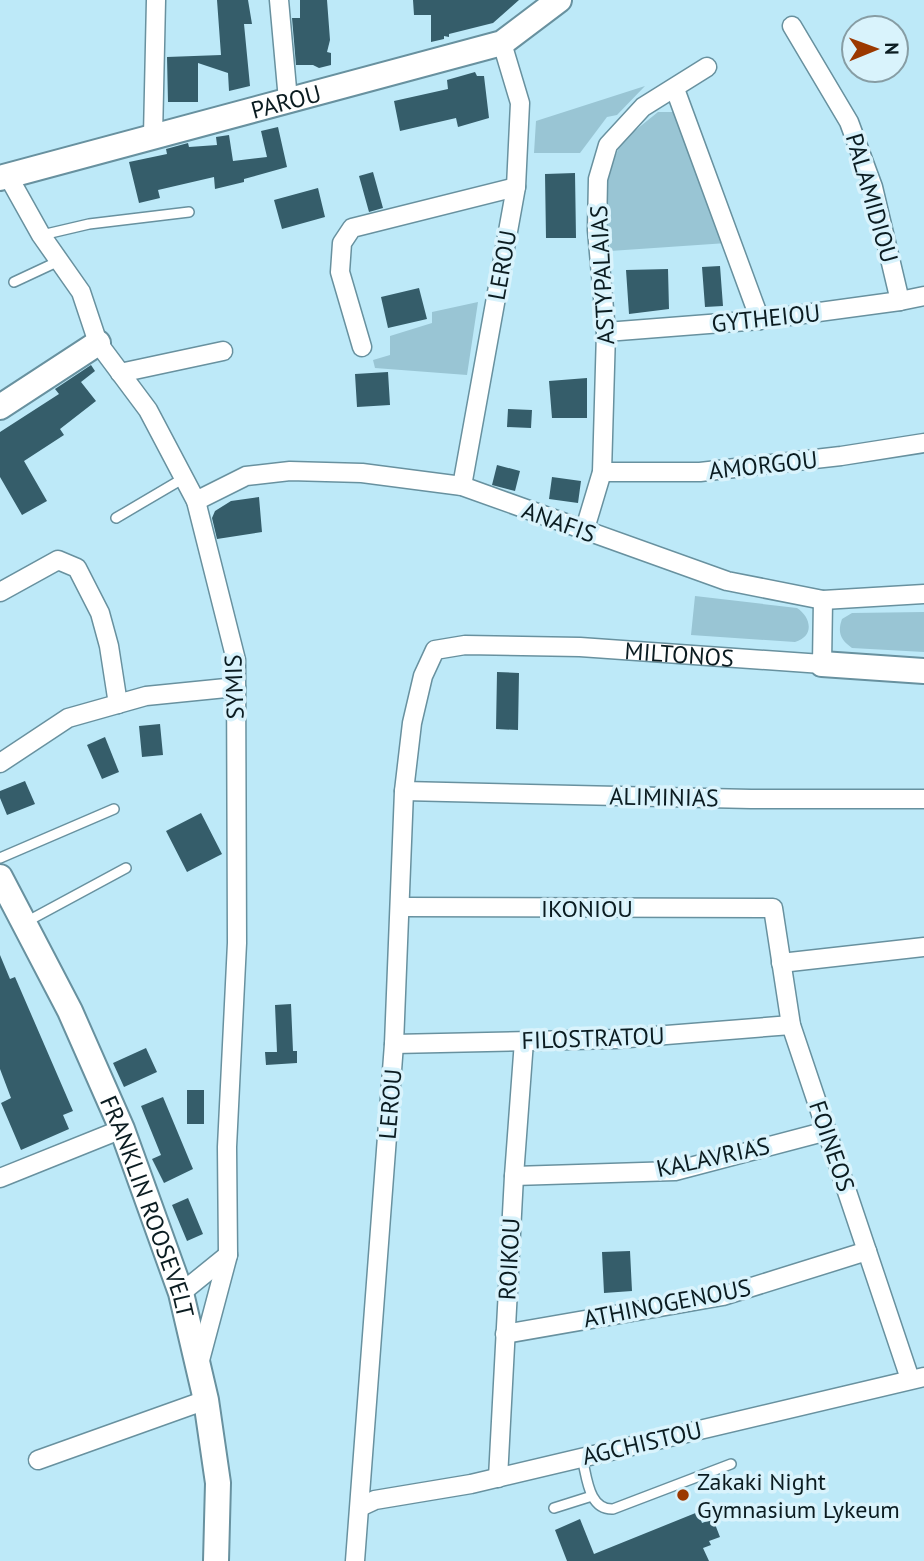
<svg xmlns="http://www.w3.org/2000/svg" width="924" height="1561" viewBox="0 0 924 1561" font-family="'PT Sans',sans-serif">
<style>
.green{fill:#99c5d4}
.building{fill:#355d6a}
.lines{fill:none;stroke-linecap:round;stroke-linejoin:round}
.lane-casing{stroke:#68919f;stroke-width:12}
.street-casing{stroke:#68919f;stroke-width:21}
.secondary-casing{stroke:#68919f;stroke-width:28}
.lane{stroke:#fff;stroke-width:9}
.street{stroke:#fff;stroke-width:18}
.secondary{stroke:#fff;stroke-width:24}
.poi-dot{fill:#9b3800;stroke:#d9f3fc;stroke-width:2.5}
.labels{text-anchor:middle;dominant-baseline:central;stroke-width:7;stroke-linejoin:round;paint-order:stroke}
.street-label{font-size:24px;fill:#0b1c21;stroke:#d9f3fc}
.poi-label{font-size:24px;fill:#0b1c21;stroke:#d9f3fc;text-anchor:start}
</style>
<rect width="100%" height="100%" fill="#bde9f8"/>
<!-- green -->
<path class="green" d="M645 86 617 115 607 117 580 153H534L536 121Z
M658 112H673L727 243 610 251 604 181 622 141Z
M478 302 467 375 375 368 373 360 390 355V336L432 323V312Z
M695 596 797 608C811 617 815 636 795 642L691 635Z
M924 612V652L852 648C841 640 837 633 842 619L852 613Z"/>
<!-- building -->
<path class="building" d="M217 0H248L252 24H244L250 86 229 91 228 73 198 63V102H168L167 57 221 55Z
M300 0H327L330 40 327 52 331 53V65L319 68 313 65H296L292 18H300Z
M413 0H519L493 23 449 34V37L444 36V39L431 42V15H414Z
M475 72 477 76H484L489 118 458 127 456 118 400 131 394 101 448 89 447 80Z
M278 127 287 167 244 179V182L215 189 214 177 158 190 160 198 139 203 129 162 167 154 166 149 188 143 189 147 217 145 216 137 229 135 233 161 267 157 261 131Z
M373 172 383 208 369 212 359 176Z
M575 173 576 238H546L545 174Z
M318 188 325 217 282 229 274 200Z
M720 266 723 306 705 307 702 267Z
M668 269 669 309 629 314 626 270Z
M419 288 427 319 388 328 381 297Z
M91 365 95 371 81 382 96 401 60 429 64 435 24 461 47 501 22 515 0 477V432L59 394 55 389Z
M388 372 390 405 357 407 355 374Z
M587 378V418H552L549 381Z
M508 409 532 410 531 428 507 427Z
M497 465 520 471 515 491 492 485Z
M552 477 581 481 578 503 549 499Z
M259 497 262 532 217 539 212 518 215 511 231 501Z
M497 672 519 673 518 730 496 729Z
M160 724 163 755 142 757 139 726Z
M105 737 119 772 102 779 87 745Z
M25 781 35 804 7 815 0 798V791Z
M201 813 222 854 187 872 166 831Z
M0 955 10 979 15 977 73 1111 63 1115 69 1129 21 1150 1 1103 11 1098 0 1069Z
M291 1004 293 1051H297V1063L266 1065 265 1052H277L275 1005Z
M146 1048 157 1072 124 1087 113 1063Z
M187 1090H204V1124H187Z
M163 1097 193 1169 164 1183 152 1159 161 1155 141 1106Z
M188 1198 203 1234 187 1241 172 1205Z
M630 1251 632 1291 604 1293 602 1252Z
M698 1512 702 1523 713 1519 720 1537 709 1541 711 1545 703 1548 709 1561H567L555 1530 580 1519 594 1554Z"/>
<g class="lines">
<defs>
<path id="lane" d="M42 235 89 224 189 212
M14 282 59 261
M116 518 184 478
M0 858 114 809
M26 922 126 868
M582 1458C587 1476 588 1510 613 1509L731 1464
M554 1508 592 1496"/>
<g id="street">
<path d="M279 0 288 100"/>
<path d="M792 26 849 122 873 187 900 301"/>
<path d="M675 89 760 320"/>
<path d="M153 136 156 0"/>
<path d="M8 176 41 235 81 292 98 343 148 410 196 501 236 660 237 943 227 1147 228 1255 199 1364"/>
<path d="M606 332 760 320 900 301 924 296"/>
<path d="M362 347 340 272 342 243 352 228 516 187"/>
<path d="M120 373 223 351"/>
<path d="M602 472H700L841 456 924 443"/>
<path d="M462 486 516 187 520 103 502 43"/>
<path d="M196 501 246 476 290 471 362 473 462 486 727 581 823 600 924 594"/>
<path d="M584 532 602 472 606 332 597 230 598 179 608 145 643 107 707 67"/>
<path d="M0 592 58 560 77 568 100 613 109 646 118 704"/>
<path d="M0 763 68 718 146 696 236 687"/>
<path d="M404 791 751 799H924"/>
<path d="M401 907 773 908 791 1025 910 1379"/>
<path d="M781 963 924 947"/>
<path d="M394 1044 616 1039 791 1025"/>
<path d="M514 1176 675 1171 827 1131"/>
<path d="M0 1178 122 1129"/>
<path d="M181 1293 228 1255"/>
<path d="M505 1334 723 1296 867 1251"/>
<path d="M38 1460 206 1400"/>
<path d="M498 1478 514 1176 524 1041"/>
<path d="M360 1507 375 1500 471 1484 924 1377"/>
<path id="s1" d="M355 1561 394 1044 404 791 412 723 423 676 435 650 465 645 580 647 822 664 823 600"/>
</g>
<g id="secondary">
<path id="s2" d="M0 178 502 43 559 0"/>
<path d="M0 407 98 343"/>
<path d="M822 664 924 671"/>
<path id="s3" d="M0 877 70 1011 122 1129 181 1293 206 1400 218 1483 216 1561"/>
</g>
</defs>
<!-- lane casing -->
<use href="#lane" class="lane-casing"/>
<!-- street casing -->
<use href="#street" class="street-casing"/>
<!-- secondary casing -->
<use href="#secondary" class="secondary-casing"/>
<!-- lane -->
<use href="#lane" class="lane"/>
<!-- street -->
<use href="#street" class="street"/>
<!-- secondary -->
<use href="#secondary" class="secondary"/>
</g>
<!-- markers -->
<circle class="poi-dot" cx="683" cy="1495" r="7"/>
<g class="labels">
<!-- street labels -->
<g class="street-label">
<text stroke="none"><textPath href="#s2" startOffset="296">PAROU</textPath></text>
<text transform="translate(872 198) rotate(74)">PALAMIDIOU</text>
<text transform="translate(502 265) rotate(-80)">LEROU</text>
<text transform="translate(602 275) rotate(-93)">ASTYPALAIAS</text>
<text transform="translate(766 318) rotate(-6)">GYTHEIOU</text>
<text transform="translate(763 465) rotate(-6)">AMORGOU</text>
<text transform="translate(559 522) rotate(20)">ANAFIS</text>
<text stroke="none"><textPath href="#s1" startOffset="1162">MILTONOS</textPath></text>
<text transform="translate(234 687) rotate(-92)">SYMIS</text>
<text transform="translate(664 797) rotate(1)">ALIMINIAS</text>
<text x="587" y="908">IKONIOU</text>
<text transform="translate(593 1038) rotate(-2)">FILOSTRATOU</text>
<text transform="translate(390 1104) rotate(-85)">LEROU</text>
<text transform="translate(832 1146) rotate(71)">FOINEOS</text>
<text transform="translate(713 1157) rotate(-12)">KALAVRIAS</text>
<text stroke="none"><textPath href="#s3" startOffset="362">FRANKLIN ROOSEVELT</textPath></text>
<text transform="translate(509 1259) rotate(-87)">ROIKOU</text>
<text transform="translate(667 1303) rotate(-11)">ATHINOGENOUS</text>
<text transform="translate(642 1443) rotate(-13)">AGCHISTOU</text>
</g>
<!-- poi labels -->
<g class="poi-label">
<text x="697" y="1481">Zakaki Night<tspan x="697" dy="28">Gymnasium Lykeum</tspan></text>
</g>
</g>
<!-- north arrow -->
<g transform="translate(875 49) rotate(89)"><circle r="33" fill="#d9f3fc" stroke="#879da4" stroke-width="2"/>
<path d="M0-5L12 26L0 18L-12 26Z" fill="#9b3800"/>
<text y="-10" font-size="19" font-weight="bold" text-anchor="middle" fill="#0b1c21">N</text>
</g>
</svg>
